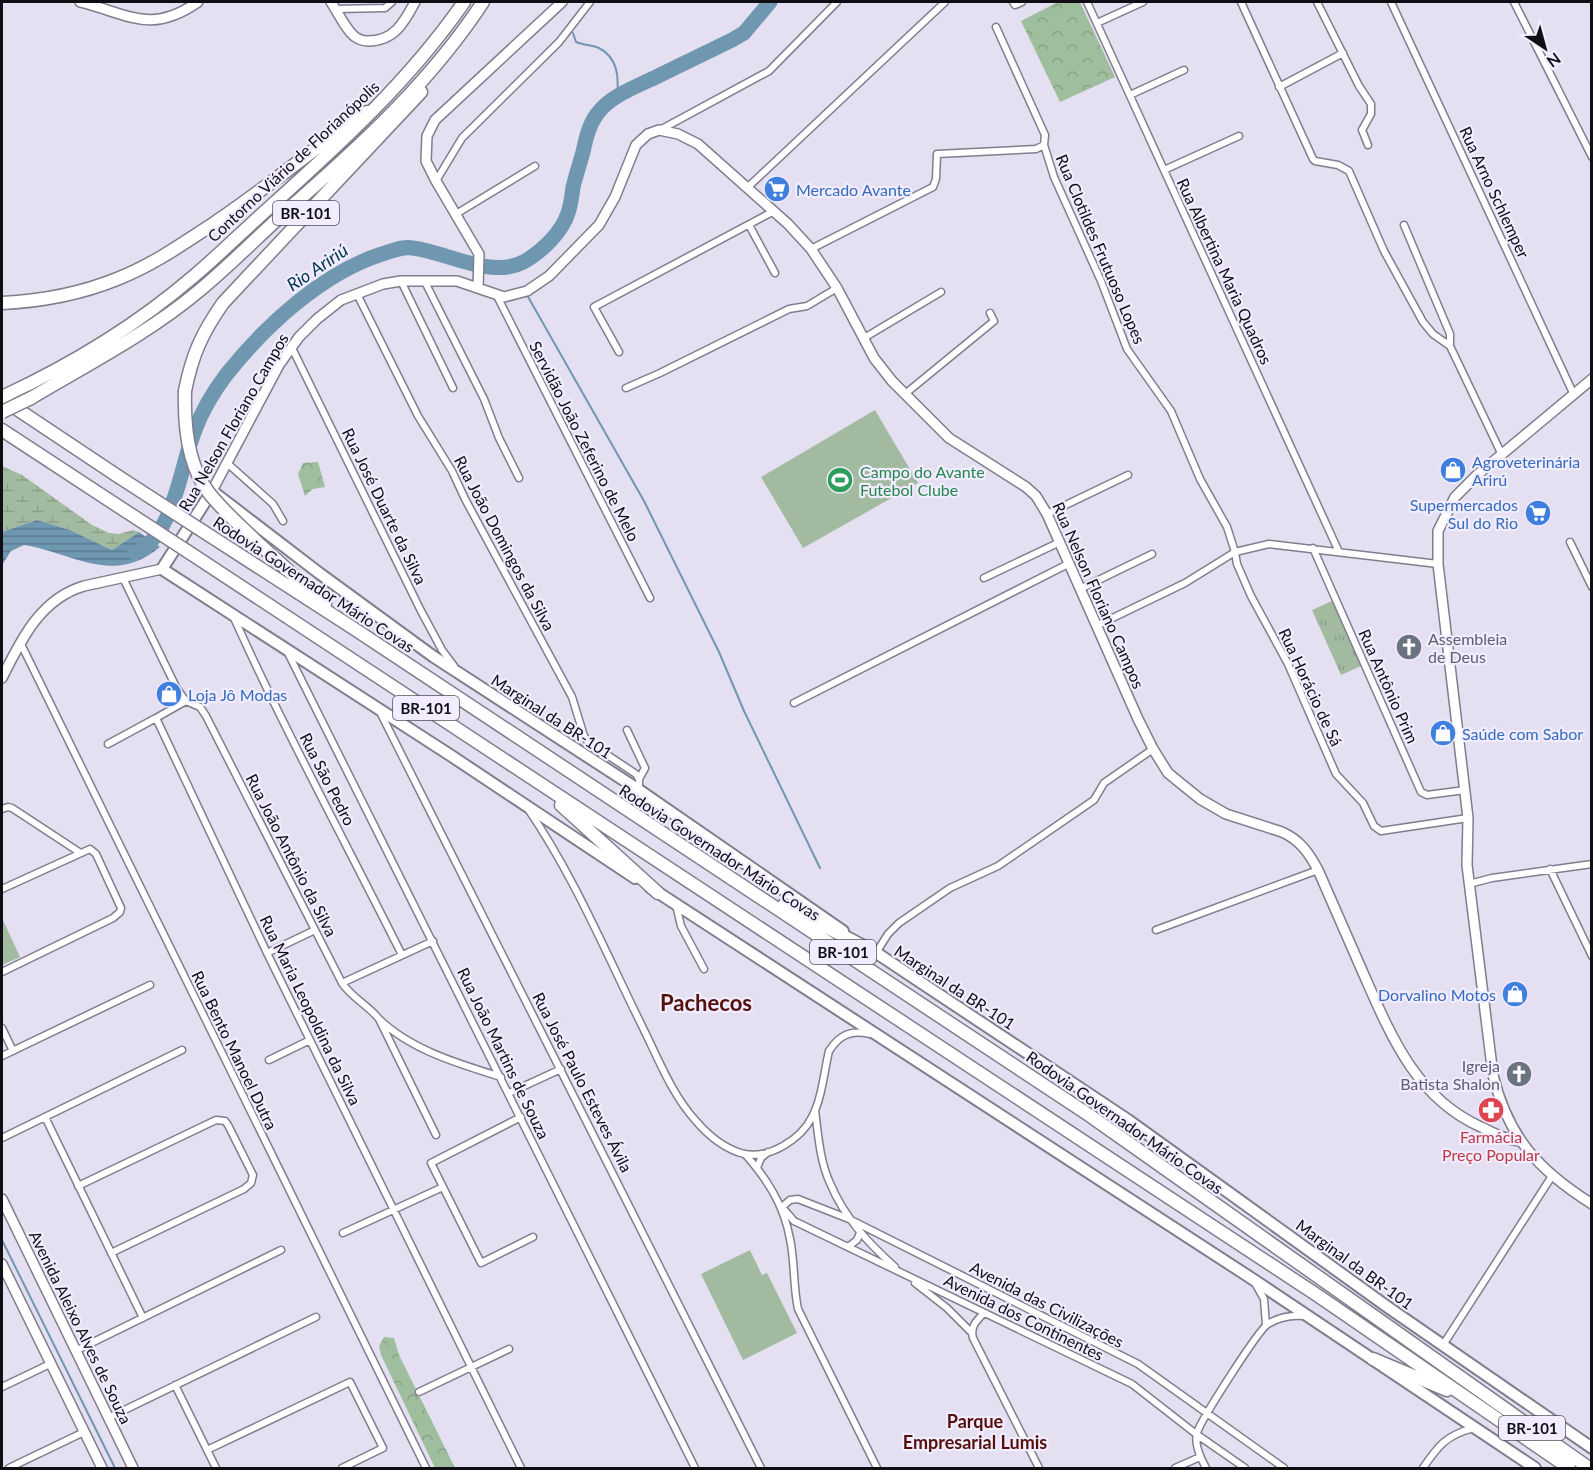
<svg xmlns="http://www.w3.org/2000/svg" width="1593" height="1470" viewBox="0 0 1593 1470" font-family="Lato,sans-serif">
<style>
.grass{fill:#a2bba0}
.forest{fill:url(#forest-crowns)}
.wetland{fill:url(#wetland-marsh)}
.park{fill:url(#park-tufts)}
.water{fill:url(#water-rules)}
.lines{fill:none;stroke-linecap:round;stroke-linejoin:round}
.stream{stroke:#7097b0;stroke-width:2}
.river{stroke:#7097b0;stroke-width:15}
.street-casing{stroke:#817d8d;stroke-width:9}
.secondary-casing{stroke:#817d8d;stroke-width:12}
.primary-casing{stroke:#817d8d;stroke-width:14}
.highway-casing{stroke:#817d8d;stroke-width:15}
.street{stroke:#fff;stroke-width:6}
.secondary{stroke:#fff;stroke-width:9}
.primary{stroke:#fff;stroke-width:10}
.highway{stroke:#fff;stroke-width:12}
.highway-bridge-casing{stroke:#817d8d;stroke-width:15;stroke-linecap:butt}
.highway-bridge{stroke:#fff;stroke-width:12}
.labels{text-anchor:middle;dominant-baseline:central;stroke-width:4.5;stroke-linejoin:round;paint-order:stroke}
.shield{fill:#f1ecff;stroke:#54515a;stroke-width:1.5}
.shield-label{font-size:15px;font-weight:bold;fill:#100e14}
.street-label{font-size:16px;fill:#100e14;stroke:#f1ecff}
.shop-label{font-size:16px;fill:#366cbe;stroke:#f1ecff;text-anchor:start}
.leisure-label{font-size:16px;fill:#27864d;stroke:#f1ecff;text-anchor:start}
.worship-label{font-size:16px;fill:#5b616d;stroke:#f1ecff;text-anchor:start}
.health-label{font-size:16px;fill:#be3a42;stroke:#f1ecff}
.water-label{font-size:18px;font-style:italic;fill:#013751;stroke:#f1ecff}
.neighbourhood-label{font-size:18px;font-weight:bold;fill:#54100a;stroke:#f1ecff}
.district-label{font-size:22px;font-weight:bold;fill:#54100a;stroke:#f1ecff}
</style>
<defs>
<pattern id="forest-crowns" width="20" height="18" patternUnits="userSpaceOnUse" patternTransform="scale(1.5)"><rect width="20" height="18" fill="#9fbe9d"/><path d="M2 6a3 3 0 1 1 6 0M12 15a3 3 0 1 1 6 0" fill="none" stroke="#88a286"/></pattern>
<pattern id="wetland-marsh" width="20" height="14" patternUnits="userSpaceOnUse" patternTransform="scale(1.5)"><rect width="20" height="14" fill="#a2bba0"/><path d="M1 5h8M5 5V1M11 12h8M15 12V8" fill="none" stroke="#8aa089"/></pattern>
<pattern id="park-tufts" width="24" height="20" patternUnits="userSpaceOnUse" patternTransform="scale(1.5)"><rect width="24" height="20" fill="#a2bba0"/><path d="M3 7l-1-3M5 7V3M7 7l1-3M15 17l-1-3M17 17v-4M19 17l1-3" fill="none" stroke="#8aa089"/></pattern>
<pattern id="water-rules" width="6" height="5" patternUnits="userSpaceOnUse" patternTransform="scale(1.5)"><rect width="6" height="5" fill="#7097b0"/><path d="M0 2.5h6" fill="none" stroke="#5b7a8e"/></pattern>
</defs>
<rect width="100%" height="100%" fill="#e4dff1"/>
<!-- grass -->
<path class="grass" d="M875 410 918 483 803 548 761 477Z
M2 918 20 957 2 965Z
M750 1250 762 1275 767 1273 797 1333 743 1360 701 1274Z"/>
<!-- forest -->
<path class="forest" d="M1058 2H1080L1115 77 1060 102 1021 21Z
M318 462 325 487 313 489 305 496 298 474 303 463Z
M384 1337 394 1338 399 1355 455 1468H435L381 1355 379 1346Z"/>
<!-- wetland -->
<path class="wetland" d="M2 466 22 475 92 525 109 533 119 534 133 530 139 532 112 550 70 530 37 520 2 532Z"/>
<!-- park -->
<path class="park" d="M1332 601 1361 666 1341 675 1312 610Z"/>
<!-- water -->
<path class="water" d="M37 520 70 530 112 550 139 532 160 547C114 586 73 553 24 545L11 551 2 565V532Z"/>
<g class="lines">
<!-- stream -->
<path class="stream" d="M573 33 576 42C583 45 593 45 599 48 618 58 619 77 617 96
M527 295 644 501 719 652 744 711 820 868
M2 1240 115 1468"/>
<!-- river -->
<path class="river" d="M135 553C175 535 180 466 195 430 202 411 214 391 226 375 265 326 322 273 382 254 392 251 402 246 413 248 447 252 494 281 527 260 543 250 562 232 568 213 571 205 572 195 573 187 576 175 580 163 583 152 586 138 589 125 597 114 611 95 638 86 658 76 683 64 707 52 732 40L744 33 770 2"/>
<defs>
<path id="street" d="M1013 2 1015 5 1022 2
M1087 2 1339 552
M1241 2 1313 159 1315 161 1338 165 1349 171 1384 251 1423 322 1433 334 1450 346 1502 455
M1317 2 1359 86 1371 104V114L1362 130 1368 145
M1391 2 1574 395
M1514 2 1592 157
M336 9 385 8 392 2
M1097 23 1143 2
M1279 87 1343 53
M1130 95 1184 70
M660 130 769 71 837 2
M1044 145 1054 177 1101 281 1127 349 1171 411 1200 479 1227 527 1235 552 1237 564 1251 596 1288 664 1336 774 1363 803 1374 826 1381 831 1468 818
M1164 170 1239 136
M436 181 462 138 559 42 590 2
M748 187 945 2
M456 214 535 166
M749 225 775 273
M1404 225 1450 334V346
M811 249 933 187 936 179 937 154 1036 149 1044 145 1045 135 996 27
M424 280 484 399 499 438 519 478
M401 281 453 388
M357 294 418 416 452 471 465 499 572 697 584 736 588 742 636 774 639 779V790
M497 296 650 598
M864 338 941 292
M291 346 420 609 442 650 454 666
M619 352 594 307 774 211
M626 388 660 373 789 309 807 306 837 288
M905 394 994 321 990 313
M227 463 273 504 283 521
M1047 514 1128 475
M1570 542 1592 587
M1313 548 1421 792 1427 795 1465 790
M123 578 177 689 186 701 156 718 267 953 521 1468
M984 578 1060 542
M1080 589 1152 554
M234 618C286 733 346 843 402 955
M1096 626 1185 583 1235 552 1269 544 1438 564
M21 644 426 1468
M288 653 695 1468
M186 701 200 707 206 716 342 983C352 998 368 1005 379 1019
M794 703 1070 563
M380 712 761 1468
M627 730 645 768 639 779
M108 744 156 718
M2 809 8 807 12 808 79 852
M528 809C574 876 606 953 642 1026 658 1058 672 1095 696 1121 708 1135 725 1149 744 1154 770 1159 801 1139 812 1117 822 1098 824 1072 829 1051 840 1034 851 1030 870 1034
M1550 869 1592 956
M1469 884 1492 878 1592 864
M2 889 90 849 96 854 121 908 120 912 113 918 2 972
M676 905 681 926 704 969
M1156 930 1318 870
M267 953 315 930
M876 953 888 934 899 923 950 888 998 866 1094 800 1104 783 1153 749
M342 983 433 941
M2 1028 13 1051
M2 1056 150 985
M269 1060 310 1040
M509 1093 561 1069
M815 1110C818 1134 820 1162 830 1183 844 1217 868 1243 895 1267
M45 1117 143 1318
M521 1117 431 1163 481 1263 533 1237
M436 1135 379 1019C411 1050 459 1064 501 1077
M2 1138 182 1050
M745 1154C767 1179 784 1205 790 1239 795 1262 793 1286 798 1309L877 1468
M757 1168 761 1158 768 1152
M78 1186 216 1120 225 1121 228 1125 253 1175 251 1183 244 1189 111 1253
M343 1233 443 1187
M848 1247 857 1240 860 1233
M915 1283 947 1308 972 1333
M1255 1283 1264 1299 1266 1325
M984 1313C976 1321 970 1327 973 1338L1039 1468
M1443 1345 1552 1176
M75 1351 281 1250
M175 1385 216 1468
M2 1387 50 1364
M419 1392 509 1349
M108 1418 316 1317
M207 1450 350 1382 383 1448 342 1468
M9 1468 84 1432
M1175 1468 1200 1457
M1206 1468C1201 1459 1194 1444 1197 1433 1200 1421 1259 1329 1268 1324 1279 1317 1291 1315 1304 1316
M1245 1468 1196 1434 1132 1384 794 1221 782 1207 790 1200 798 1199 849 1219 1138 1364 1284 1468
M1423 1468C1438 1446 1446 1435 1474 1428"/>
<path id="secondary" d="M80 2C129 14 150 35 198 2
M331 2C337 11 343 24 351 33 355 38 362 41 368 41 394 41 404 23 415 2
M478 288 479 254 436 181 426 161 427 136 435 120 562 2
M1592 379 1477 475 1455 497 1438 531V564L1468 818 1467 865 1493 1075C1508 1137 1538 1170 1592 1204
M212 491 279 365 299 337 317 319 341 300 383 284 401 281H457L504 297 527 291 549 276 599 225 615 197 636 145 648 134 659 130 678 134 698 144 788 224 811 249 837 288 874 358 892 381 949 438 1026 487 1036 496 1047 514 1138 719 1153 749 1168 773 1200 799 1226 814 1282 832C1300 840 1309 853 1318 870 1333 905 1349 940 1364 975 1391 1036 1416 1098 1481 1127 1493 1133 1506 1140 1519 1141
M2 678C21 640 40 599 84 586L162 569
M2 1199 133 1468
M2 1264 102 1468"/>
<path id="primary" d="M635 878 450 755 162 569 212 491 319 573 434 657 639 790 843 931
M651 888 1254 1280 1535 1468
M869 948 1128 1120 1389 1308 1592 1448"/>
<path id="highway" d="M2 303C42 301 80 294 117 279 153 265 184 243 216 222 265 188 312 152 359 115L367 112
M185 391C192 355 202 333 223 303L421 92
M2 397C69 366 137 325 194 276 220 254 245 229 271 206 341 143 410 80 464 2
M31 398C88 364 149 333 200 290 235 261 266 228 301 198 368 139 434 77 483 2
M5 401 119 477
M2 430 124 510
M201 530 353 628 1089 1115 1589 1468
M258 543 325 604
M187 551 1317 1295 1569 1468
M561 805 658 893
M784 905 876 953
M1373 1359 1447 1390"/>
</defs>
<!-- street casing -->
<use href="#street" class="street-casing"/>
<!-- secondary casing -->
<use href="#secondary" class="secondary-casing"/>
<!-- primary casing -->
<use href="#primary" class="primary-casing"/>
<!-- highway casing -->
<use href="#highway" class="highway-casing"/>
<!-- street -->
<use href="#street" class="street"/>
<!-- secondary -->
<use href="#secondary" class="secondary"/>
<!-- primary -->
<use href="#primary" class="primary"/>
<!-- highway -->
<use href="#highway" class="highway"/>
<defs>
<path id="highway-bridge" d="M185 391C184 425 187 465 209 493 224 512 242 527 258 543
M2 412 31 398
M119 477 201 530
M124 510 187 551"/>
</defs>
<!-- highway-bridge casing -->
<use href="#highway-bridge" class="highway-bridge-casing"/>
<!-- highway-bridge -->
<use href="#highway-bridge" class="highway-bridge"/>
</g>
<!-- icons -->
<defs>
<symbol id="supermarket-disc" viewBox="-11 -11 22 22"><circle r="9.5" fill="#3f7fe0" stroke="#f1ecff"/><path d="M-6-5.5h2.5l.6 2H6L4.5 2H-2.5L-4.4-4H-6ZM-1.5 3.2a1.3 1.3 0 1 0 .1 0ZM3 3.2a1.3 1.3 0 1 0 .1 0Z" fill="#fff"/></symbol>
<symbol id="shop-disc" viewBox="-11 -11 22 22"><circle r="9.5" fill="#3f7fe0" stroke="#f1ecff"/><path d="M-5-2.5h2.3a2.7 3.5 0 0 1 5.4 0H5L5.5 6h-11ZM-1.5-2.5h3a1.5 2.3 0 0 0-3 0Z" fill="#fff"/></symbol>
<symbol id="stadium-disc" viewBox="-11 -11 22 22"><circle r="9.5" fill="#2e9e5b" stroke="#f1ecff"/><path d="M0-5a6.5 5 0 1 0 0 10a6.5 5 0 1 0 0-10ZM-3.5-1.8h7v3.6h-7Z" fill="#fff"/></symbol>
<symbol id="church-disc" viewBox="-11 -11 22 22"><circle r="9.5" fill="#6b7280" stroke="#f1ecff"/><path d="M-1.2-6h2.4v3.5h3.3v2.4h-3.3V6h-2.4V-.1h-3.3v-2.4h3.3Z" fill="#fff"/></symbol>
<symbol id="pharmacy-disc" viewBox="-11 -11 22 22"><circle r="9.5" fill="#e0444e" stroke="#f1ecff"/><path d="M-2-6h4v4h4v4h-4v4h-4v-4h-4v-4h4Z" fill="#fff"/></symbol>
</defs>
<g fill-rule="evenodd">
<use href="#supermarket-disc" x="762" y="174" width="30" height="30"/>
<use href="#shop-disc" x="1438" y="455" width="30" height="30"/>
<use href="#stadium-disc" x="825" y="465" width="30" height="30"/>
<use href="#supermarket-disc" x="1523" y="498" width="30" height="30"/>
<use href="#church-disc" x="1394" y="632" width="30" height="30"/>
<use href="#shop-disc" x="154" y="679" width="30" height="30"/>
<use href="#shop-disc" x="1428" y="718" width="30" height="30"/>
<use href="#shop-disc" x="1500" y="979" width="30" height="30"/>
<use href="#church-disc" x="1504" y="1059" width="30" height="30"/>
<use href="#pharmacy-disc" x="1476" y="1095" width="30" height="30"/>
</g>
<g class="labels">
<!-- shield labels -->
<g class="shield">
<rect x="273" y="201" width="66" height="24" rx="4.5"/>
<rect x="393" y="696" width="66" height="24" rx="4.5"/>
<rect x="810" y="940" width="66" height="24" rx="4.5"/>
<rect x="1499" y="1416" width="66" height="24" rx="4.5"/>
</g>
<g class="shield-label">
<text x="306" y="213">BR-101</text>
<text x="426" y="708">BR-101</text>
<text x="843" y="952">BR-101</text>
<text x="1532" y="1428">BR-101</text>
</g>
<!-- street labels -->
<g class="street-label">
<text transform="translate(293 161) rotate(-43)">Contorno Viário de Florianópolis</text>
<text transform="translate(1495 192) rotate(65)">Rua Arno Schlemper</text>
<text transform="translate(1101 249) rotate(67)">Rua Clotildes Frutuoso Lopes</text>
<text transform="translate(1225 271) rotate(65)">Rua Albertina Maria Quadros</text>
<text transform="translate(233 422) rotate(-60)">Rua Nelson Floriano Campos</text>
<text transform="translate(585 441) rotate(63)">Servidão João Zeferino de Melo</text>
<text transform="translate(385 506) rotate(64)">Rua José Duarte da Silva</text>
<text transform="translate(505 543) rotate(62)">Rua João Domingos da Silva</text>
<text transform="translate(314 584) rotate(33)">Rodovia Governador Mário Covas</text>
<text transform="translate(1099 595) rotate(66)">Rua Nelson Floriano Campos</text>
<text transform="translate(1389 686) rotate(66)">Rua Antônio Prim</text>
<text transform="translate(1311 687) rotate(65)">Rua Horácio de Sá</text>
<text transform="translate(552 716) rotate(33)">Marginal da BR-101</text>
<text transform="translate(328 779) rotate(63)">Rua São Pedro</text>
<text transform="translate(720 852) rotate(33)">Rodovia Governador Mário Covas</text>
<text transform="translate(292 855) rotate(63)">Rua João Antônio da Silva</text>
<text transform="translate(955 987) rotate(33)">Marginal da BR-101</text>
<text transform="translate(311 1010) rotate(64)">Rua Maria Leopoldina da Silva</text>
<text transform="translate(235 1050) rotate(64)">Rua Bento Manoel Dutra</text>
<text transform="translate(504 1053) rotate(64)">Rua João Martins de Souza</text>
<text transform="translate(583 1082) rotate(63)">Rua José Paulo Esteves Ávila</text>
<text transform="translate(1125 1122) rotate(35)">Rodovia Governador Mário Covas</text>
<text transform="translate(1355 1264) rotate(36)">Marginal da BR-101</text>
<text transform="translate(1047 1304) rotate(27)">Avenida das Civilizações</text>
<text transform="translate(1024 1317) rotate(26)">Avenida dos Continentes</text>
<text transform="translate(81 1327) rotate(64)">Avenida Aleixo Alves de Souza</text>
</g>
<!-- shop labels -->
<g class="shop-label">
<text x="796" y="189">Mercado Avante</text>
<text x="1472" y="461">Agroveterinária<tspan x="1472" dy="18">Arirú</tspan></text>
<text x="1518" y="504" text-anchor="end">Supermercados<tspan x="1518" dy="18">Sul do Rio</tspan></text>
<text x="188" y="694">Loja Jô Modas</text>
<text x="1462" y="733">Saúde com Sabor</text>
<text x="1496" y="994" text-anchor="end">Dorvalino Motos</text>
</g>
<!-- leisure labels -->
<g class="leisure-label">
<text x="860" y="471">Campo do Avante<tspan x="860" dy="18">Futebol Clube</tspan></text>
</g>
<!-- worship labels -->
<g class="worship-label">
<text x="1428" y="638">Assembleia<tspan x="1428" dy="18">de Deus</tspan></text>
<text x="1500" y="1065" text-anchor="end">Igreja<tspan x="1500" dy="18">Batista Shalon</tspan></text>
</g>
<!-- health labels -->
<g class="health-label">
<text x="1491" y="1136">Farmácia<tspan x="1491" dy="18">Preço Popular</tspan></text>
</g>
<!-- water labels -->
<g class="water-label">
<text transform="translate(317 267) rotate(-34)">Rio Aririú</text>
</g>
<!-- neighbourhood labels -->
<g class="neighbourhood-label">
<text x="975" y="1421">Parque<tspan x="975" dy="21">Empresarial Lumis</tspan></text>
</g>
<!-- district labels -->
<g class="district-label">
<text x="706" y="1002">Pachecos</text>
</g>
</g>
<!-- border -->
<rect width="1593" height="1470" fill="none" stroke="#100e14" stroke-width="6"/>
<!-- north arrow -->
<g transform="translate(1545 48) rotate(144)" stroke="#f1ecff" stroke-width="4.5" paint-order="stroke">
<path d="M0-4.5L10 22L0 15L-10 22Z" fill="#100e14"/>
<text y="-9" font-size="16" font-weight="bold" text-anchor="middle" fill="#100e14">N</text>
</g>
</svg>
